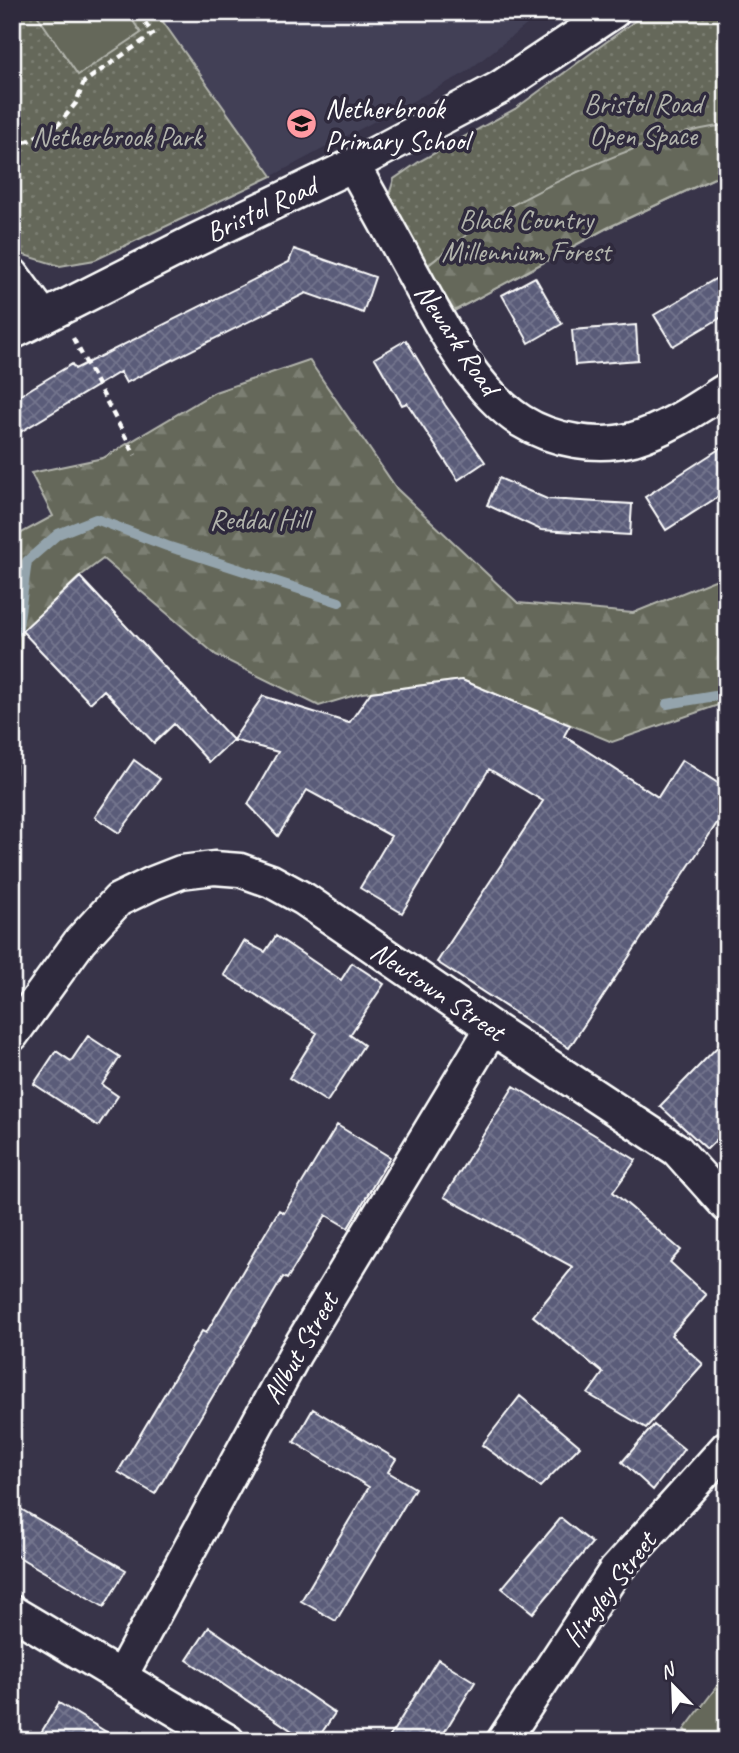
<svg xmlns="http://www.w3.org/2000/svg" width="739" height="1753" viewBox="0 0 739 1753" font-family="Caveat,sans-serif">
<style>
.built{fill:#424057}
.green{fill:url(#green-dots);stroke:#b2b4ac;stroke-width:2}
.forest{fill:url(#forest-firs);stroke:#b2b4ac;stroke-width:2}
.pitch{fill:#65685a;stroke:#b2b4ac;stroke-width:2}
.lines{fill:none;stroke-linecap:round;stroke-linejoin:round}
.stream{stroke:#94a4ad;stroke-width:10}
.building{fill:url(#building-cross-hatch);stroke:#fff;stroke-width:2}
.minor-casing{stroke:#fff;stroke-width:37}
.path{stroke:#fff;stroke-width:4.5;stroke-dasharray:7 5;stroke-linecap:butt}
.minor{stroke:#2f2a3d;stroke-width:32}
.labels{text-anchor:middle;dominant-baseline:central;stroke-width:7;stroke-linejoin:round;paint-order:stroke}
.park-label{font-size:28px;fill:#b2b4ac;stroke:#2f2a3d}
.poi-label{font-size:28px;fill:#fff;stroke:#2f2a3d;text-anchor:start}
.street-label{font-size:28px;fill:#fff;stroke:#2f2a3d}
</style>
<defs>
<pattern id="green-dots" width="8" height="8" patternUnits="userSpaceOnUse" patternTransform="scale(1.75)"><rect width="8" height="8" fill="#65685a"/><path d="M2 2h.1M6 6h.1" fill="none" stroke="#7c7f73" stroke-width="1.8" stroke-linecap="round"/></pattern>
<pattern id="forest-firs" width="22" height="20" patternUnits="userSpaceOnUse" patternTransform="scale(1.75)"><rect width="22" height="20" fill="#65685a"/><path d="M5 1l3.5 6h-7zM16 11l3.5 6h-7z" fill="#7c7f73"/></pattern>
<pattern id="building-cross-hatch" width="8" height="8" patternUnits="userSpaceOnUse" patternTransform="scale(1.75)"><rect width="8" height="8" fill="#5a5c79"/><path d="M0 0l8 8M0 8l8-8" fill="none" stroke="#73748d"/></pattern>
</defs>
<rect width="100%" height="100%" fill="#383449"/>
<filter id="ink" filterUnits="userSpaceOnUse"><feTurbulence type="fractalNoise" baseFrequency=".0143" numOctaves="2"/><feDisplacementMap in="SourceGraphic" scale="14" xChannelSelector="R" yChannelSelector="G"/><feConvolveMatrix kernelMatrix="1 2 1 2 8 2 1 2 1" color-interpolation-filters="sRGB"/></filter>
<g filter="url(#ink)">
<!-- built -->
<path class="built" d="M156 12H543L465 73 272 176Z"/>
<!-- green -->
<path class="green" d="M12 12H156L272 176 95 260 60 266 24 255 12 238Z
M647 12H727V172L607 228 454 311 387 201 394 179 420 161 515 109Z"/>
<!-- forest -->
<path class="forest" d="M727 125V172L607 228 454 311 427 266C447 251 466 234 487 220 551 181 653 133 727 125Z
M309 360 397 489 518 603 633 613 727 575V702L612 742 462 680 362 693 319 706 216 655 103 559 79 577 22 631 16 773 12 777V538L53 516 31 473 103 458 215 392Z"/>
<!-- pitch -->
<path class="pitch" d="M35 12H127L141 33 78 75Z
M727 1673V1741H698L684 1730Z"/>
<g class="lines">
<!-- stream -->
<path class="stream" d="M12 639 18 627 27 561 58 534 96 519 167 546 339 602
M667 704 727 694"/>
</g>
<!-- building -->
<path class="building" d="M294 249 375 277 363 313 306 293 126 383 120 372 12 437V400L72 364 75 369 289 262Z
M727 272V314L673 346 654 315Z
M535 277 562 324 529 343 502 295Z
M636 325 638 360 575 365 572 330Z
M406 340 445 405 485 462 458 480 407 403 402 405 375 358Z
M727 444V491L666 530 645 497Z
M499 478 547 499 632 504 630 535 541 530 487 505Z
M80 577 233 740 209 762 174 724 154 743 104 690 90 703 22 631Z
M462 680 570 725 564 736 658 797 682 760 727 789V808L569 1048 437 962 543 801 489 769 402 913 360 888 391 836 307 790 278 836 248 804 278 752 233 740 263 696 349 723 371 692Z
M134 760 160 779 119 833 95 817Z
M276 936 341 980 352 963 384 984 350 1035 364 1045 327 1102 289 1078 317 1033 224 975 244 941 265 952Z
M88 1036 120 1057 102 1085 118 1096 98 1126 34 1084 56 1051 71 1061Z
M727 1037V1129L707 1149 660 1106Z
M514 1086 636 1160 613 1192 681 1250 670 1262 706 1295 671 1335 703 1364 646 1428 588 1394 603 1373 533 1316 573 1267 444 1197Z
M337 1125 390 1157 348 1228 326 1215 287 1279 283 1277 155 1494 118 1472 202 1331 206 1333 279 1210 284 1213Z
M520 1396 580 1446 540 1487 482 1445Z
M313 1409 396 1459 388 1472 415 1488 336 1621 301 1601 369 1487 294 1442Z
M654 1425 684 1449 653 1490 622 1462Z
M12 1504 126 1570 104 1607 12 1553Z
M561 1518 592 1543 533 1613 502 1588Z
M209 1627 335 1713 316 1741H307L187 1660Z
M438 1659 475 1682 439 1741H387Z
M59 1703 121 1741H36Z"/>
<g class="lines">
<defs>
<path id="minor" d="M353 165C374 202 394 239 415 277 441 325 473 390 521 421 553 441 597 448 633 439 668 429 697 408 727 389
M12 274 43 316
M12 333 194 241 353 165 499 88 613 12
M12 1035 80 941 118 900 153 883 181 872 214 868 240 870 271 881 304 899 492 1028 677 1150 727 1206
M12 1612 228 1741
M121 1676 295 1354 492 1028
M503 1741 615 1571 727 1447"/>
</defs>
<!-- minor casing -->
<use href="#minor" class="minor-casing"/>
<!-- path -->
<path class="path" d="M12 144 28 141 59 124 76 103 84 82 153 34 138 12
M73 338 135 455"/>
<!-- minor -->
<use href="#minor" class="minor"/>
</g>
</g>
<!-- icons -->
<defs>
<symbol id="school-disc" viewBox="-11 -11 22 22"><circle r="9.5" fill="#ff9aa2" stroke="#2f2a3d"/><path d="M0-5L7-2L0 1L-7-2ZM-4 1L0 2.5L4 1V4Q0 6-4 4Z" fill="#111"/></symbol>
</defs>
<g fill-rule="evenodd">
<use href="#school-disc" x="284" y="106" width="35" height="35"/>
</g>
<g class="labels">
<!-- park labels -->
<g class="park-label">
<text x="643" y="103">Bristol Road<tspan x="643" dy="32">Open Space</tspan></text>
<text x="117" y="136">Netherbrook Park</text>
<text x="526" y="219">Black Country<tspan x="526" dy="32">Millennium Forest</tspan></text>
<text x="259" y="519">Reddal Hill</text>
</g>
<!-- poi labels -->
<g class="poi-label">
<text x="325" y="108">Netherbrook<tspan x="325" dy="32">Primary School</tspan></text>
</g>
<!-- street labels -->
<g class="street-label">
<text transform="translate(261 209) rotate(-25)">Bristol Road</text>
<text transform="translate(457 339) rotate(56)">Newark Road</text>
<text transform="translate(438 991) rotate(34)">Newtown Street</text>
<text transform="translate(300 1348) rotate(-60)">Allbut Street</text>
<text transform="translate(609 1589) rotate(-53)">Hingley Street</text>
</g>
</g>
<!-- margin -->
<rect width="739" height="1753" fill="none" stroke="#2f2a3d" stroke-width="42"/>
<rect x="21" y="21" width="697" height="1711" fill="none" stroke="#fff" stroke-width="2.5" filter="url(#ink)"/>
<!-- north arrow -->
<g transform="translate(673 1686) rotate(337)" stroke="#2f2a3d" stroke-width="5" paint-order="stroke">
<path d="M0-5L12 26L0 18L-12 26Z" fill="#ffffff"/>
<text y="-10" font-size="19" font-weight="bold" text-anchor="middle" fill="#ffffff">N</text>
</g>
</svg>
